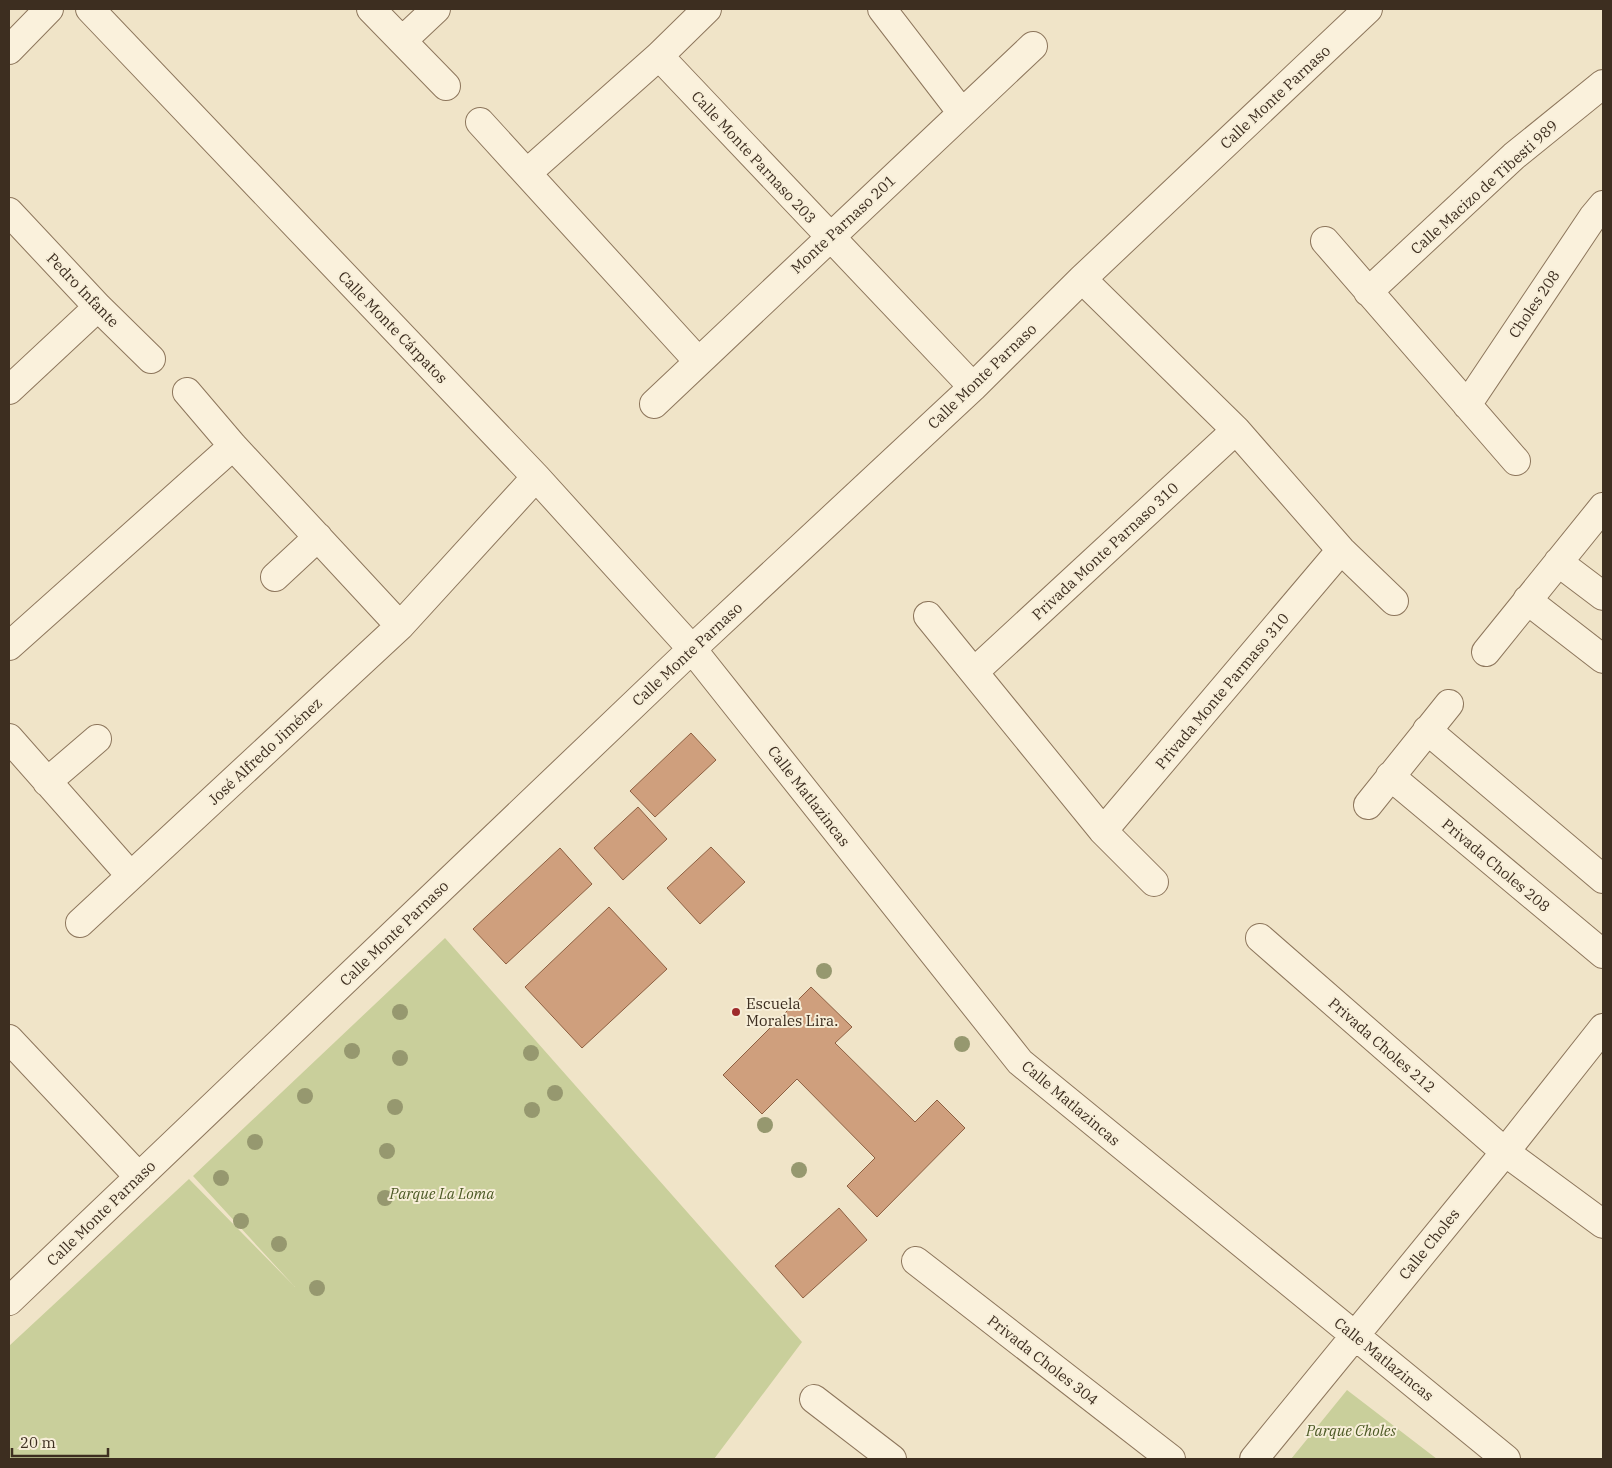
<svg xmlns="http://www.w3.org/2000/svg" width="1612" height="1468" viewBox="0 0 1612 1468" font-family="'IBM Plex Serif',serif">
<style>
.green{fill:#c9cf9b}
.building{fill:#cf9f7d;stroke:#8d5f41}
.lines{fill:none;stroke-linecap:round;stroke-linejoin:round}
.minor-casing{stroke:#8d765c;stroke-width:30}
.minor{stroke:#faf1dc;stroke-width:28}
.tree{fill:#96986f}
.poi-dot{fill:#9e2a2b;stroke:#f7eed8;stroke-width:2}
.labels{text-anchor:middle;dominant-baseline:central;stroke-width:4;stroke-linejoin:round;paint-order:stroke}
.street-label{font-size:15px;fill:#3d2e20;stroke:#f7eed8}
.poi-label{font-size:15px;fill:#3d2e20;stroke:#f7eed8;text-anchor:start}
.park-label{font-size:15px;font-style:italic;fill:#4d5a26;stroke:#f7eed8}
</style>
<rect width="100%" height="100%" fill="#f0e4c8"/>
<!-- green -->
<path class="green" d="M445 938 802 1342 714 1459H9V1346L189 1179 295 1287 193 1176Z
M1347 1390 1437 1459H1291Z"/>
<!-- building -->
<path class="building" d="M691 733 716 760 655 817 630 791Z
M638 807 667 839 623 880 594 848Z
M711 847 745 882 700 924 667 888Z
M560 848 592 884 506 964 473 929Z
M609 907 667 969 582 1048 525 987Z
M811 987 852 1027 835 1043 915 1122 937 1100 965 1128 877 1217 847 1186 875 1158 797 1079 762 1114 723 1075Z
M839 1208 867 1240 803 1298 775 1266Z"/>
<g class="lines">
<defs>
<path id="minor" d="M90 9 536 477 692 649 1020 1062 1506 1459
M371 9 446 86
M882 9 962 113
M402 41 436 9
M9 50 49 9
M659 56 973 387
M480 122 698 361
M527 173 659 56 707 9
M9 212 98 307 151 359
M1325 241 1516 461
M1082 279 1236 430 1341 550 1394 601
M1368 292 1514 156 1603 84
M9 390 98 307
M187 392 233 446 400 626
M654 404 1033 46
M1467 405 1593 217 1603 205
M1558 562 1603 596
M275 577 318 537
M1527 600 1603 659
M928 616 1103 831 1154 882
M9 646 233 446
M1486 652 1603 507
M974 672 1236 430
M1427 730 1603 879
M9 738 130 875
M1390 776 1603 954
M47 782 97 739
M1368 805 1449 704
M1103 831 1341 550
M80 923 400 626 536 477
M1260 938 1505 1152 1603 1224
M9 1039 139 1177
M916 1261 1171 1459
M9 1301 692 649 973 387 1082 279 1368 9
M814 1399 892 1459
M1254 1459 1505 1152 1603 1028"/>
</defs>
<!-- minor casing -->
<use href="#minor" class="minor-casing"/>
<!-- minor -->
<use href="#minor" class="minor"/>
</g>
<!-- trees -->
<g class="tree">
<circle cx="824" cy="971" r="8"/>
<circle cx="400" cy="1012" r="8"/>
<circle cx="962" cy="1044" r="8"/>
<circle cx="352" cy="1051" r="8"/>
<circle cx="531" cy="1053" r="8"/>
<circle cx="400" cy="1058" r="8"/>
<circle cx="555" cy="1093" r="8"/>
<circle cx="305" cy="1096" r="8"/>
<circle cx="395" cy="1107" r="8"/>
<circle cx="532" cy="1110" r="8"/>
<circle cx="765" cy="1125" r="8"/>
<circle cx="255" cy="1142" r="8"/>
<circle cx="387" cy="1151" r="8"/>
<circle cx="799" cy="1170" r="8"/>
<circle cx="221" cy="1178" r="8"/>
<circle cx="385" cy="1198" r="8"/>
<circle cx="241" cy="1221" r="8"/>
<circle cx="279" cy="1244" r="8"/>
<circle cx="317" cy="1288" r="8"/>
</g>
<!-- markers -->
<circle class="poi-dot" cx="736" cy="1012" r="5"/>
<g class="labels">
<!-- street labels -->
<g class="street-label">
<text transform="translate(1275 97) rotate(-43)">Calle Monte Parnaso</text>
<text transform="translate(754 157) rotate(47)">Calle Monte Parnaso 203</text>
<text transform="translate(1484 187) rotate(-42)">Calle Macizo de Tibesti 989</text>
<text transform="translate(843 224) rotate(-43)">Monte Parnaso 201</text>
<text transform="translate(83 290) rotate(46)">Pedro Infante</text>
<text transform="translate(1534 304) rotate(-56)">Choles 208</text>
<text transform="translate(393 327) rotate(46)">Calle Monte Cárpatos</text>
<text transform="translate(982 376) rotate(-44)">Calle Monte Parnaso</text>
<text transform="translate(1105 551) rotate(-43)">Privada Monte Parnaso 310</text>
<text transform="translate(687 654) rotate(-43)">Calle Monte Parnaso</text>
<text transform="translate(1222 691) rotate(-50)">Privada Monte Parmaso 310</text>
<text transform="translate(265 751) rotate(-43)">José Alfredo Jiménez</text>
<text transform="translate(809 796) rotate(52)">Calle Matlazincas</text>
<text transform="translate(1496 865) rotate(40)">Privada Choles 208</text>
<text transform="translate(394 933) rotate(-44)">Calle Monte Parnaso</text>
<text transform="translate(1382 1045) rotate(41)">Privada Choles 212</text>
<text transform="translate(1071 1103) rotate(40)">Calle Matlazincas</text>
<text transform="translate(101 1213) rotate(-44)">Calle Monte Parnaso</text>
<text transform="translate(1429 1244) rotate(-51)">Calle Choles</text>
<text transform="translate(1384 1359) rotate(39)">Calle Matlazincas</text>
<text transform="translate(1043 1360) rotate(38)">Privada Choles 304</text>
</g>
<!-- poi labels -->
<g class="poi-label">
<text x="746" y="1003">Escuela<tspan x="746" dy="17">Morales Lira.</tspan></text>
</g>
<!-- park labels -->
<g class="park-label">
<text x="442" y="1193">Parque La Loma</text>
<text x="1351" y="1430">Parque Choles</text>
</g>
</g>
<!-- border -->
<rect width="1612" height="1468" fill="none" stroke="#3d2e20" stroke-width="20"/>
<!-- scale -->
<path d="M12 1448v8h96v-8" fill="none" stroke="#3d2e20" stroke-width="2.5"/>
<text x="20" y="1448" font-size="15" fill="#3d2e20" stroke="#f7eed8" stroke-width="4" paint-order="stroke">20 m</text>
</svg>
